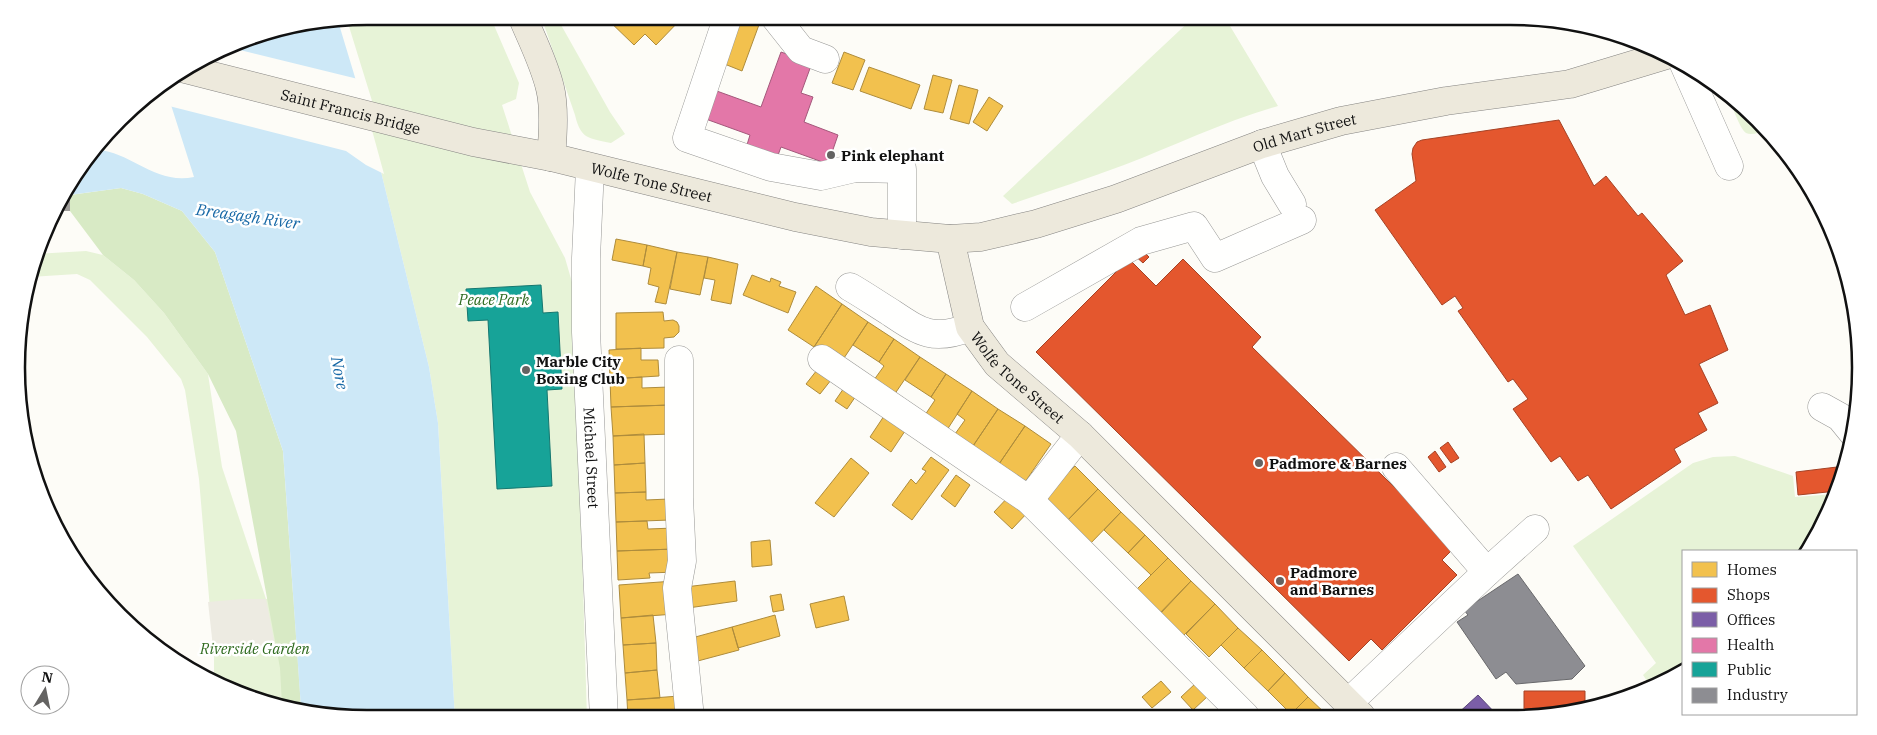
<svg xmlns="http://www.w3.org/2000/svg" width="1877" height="735" viewBox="0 0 1877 735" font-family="'IBM Plex Serif',serif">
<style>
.green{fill:#e7f3d7}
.forest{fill:#d8eac5}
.plaza{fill:#edebe2}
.water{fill:#cde8f7}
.pier{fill:#fdfcf7}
.homes{fill:#f2c14e;stroke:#ae8c3c}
.shops{fill:#e4572e;stroke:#a54225}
.offices{fill:#7b5ea7;stroke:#5b477a}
.health{fill:#e377a8;stroke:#a4587b}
.public{fill:#17a398;stroke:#157770}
.industry{fill:#8d8d92;stroke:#68686b}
.building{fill:#a19f9c}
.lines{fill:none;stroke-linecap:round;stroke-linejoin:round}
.minor-casing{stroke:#979795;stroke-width:29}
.major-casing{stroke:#858482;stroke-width:29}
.minor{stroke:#fffffe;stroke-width:28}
.major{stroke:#ede9dc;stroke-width:28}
.poi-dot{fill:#646362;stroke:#fff;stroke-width:2}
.labels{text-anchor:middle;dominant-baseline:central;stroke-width:5;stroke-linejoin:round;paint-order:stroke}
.street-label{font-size:15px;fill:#111;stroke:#fff}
.poi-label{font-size:15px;font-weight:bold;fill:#111;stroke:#fff;text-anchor:start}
.park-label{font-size:15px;font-style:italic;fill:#2f6b1f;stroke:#fff}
.water-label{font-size:16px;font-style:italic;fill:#1768a6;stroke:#fff}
.rim{fill:none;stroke:#111;stroke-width:2.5}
</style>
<rect width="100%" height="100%" fill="#fdfcf7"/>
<!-- green -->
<path class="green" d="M368 16H490L519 83 516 99 502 105 530 192 565 258 574 289 587 718 455 719 438 423 429 367 370 127 377 117 347 20Z
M541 16H556L610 112 625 134 611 143C589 138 581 140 575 115Z
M1195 16H1224L1278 106C1225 121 1176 145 1124 165 1087 179 1049 191 1012 204L1003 196Z
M1727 93 1741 103 1766 130C1760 132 1752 136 1746 133 1739 128 1731 102 1727 93Z
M86 251 103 255 134 280 164 313 208 374 222 467 266 599 293 593 301 708 255 700 214 678V656L199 479 185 390 181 379 147 337 90 280 77 274 30 277 35 254Z
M1735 456 1793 476 1795 497 1835 494 1807 551H1683V670L1665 683 1651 687 1643 675 1656 663 1573 546 1693 463 1713 457Z"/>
<!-- forest -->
<path class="forest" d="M121 188 143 194 182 211 215 252 283 451 301 708 282 705 280 668 236 431 208 374 164 313 134 280 103 255 70 211V195Z"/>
<!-- plaza -->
<path class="plaza" d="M242 599H266L276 650 214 656 208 602Z"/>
<!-- water -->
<path class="water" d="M338 21 370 127 429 367 438 423 455 719H368L301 708 283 451 215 252 182 211 143 194 121 188 62 196 98 150C131 152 155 185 194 177L164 83 192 63 254 35Z"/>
<!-- pier -->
<path class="pier" d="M228 47 358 79 384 174 366 165 346 151 169 106 162 85 192 63Z"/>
<!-- homes -->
<path class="homes" d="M604 16H645L651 22 657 16H680L682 18 656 45 645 34 634 45Z
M739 16H746L760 22 742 71 722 63Z
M844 52 865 60 853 90 832 83Z
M869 67 920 85 911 109 860 91Z
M933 75 952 80 943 113 924 109Z
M959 85 978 90 969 124 950 119Z
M989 97 1003 106 987 131 973 122Z
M616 239 647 245 643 266 612 260Z
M647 245 677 252 666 304 655 302 659 287 648 284 651 268 643 266Z
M677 252 708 257 700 295 670 289Z
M708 257 738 264 731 304 711 300 715 280 704 278Z
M752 275 770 282 771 278 781 282 779 286 796 292 788 313 743 295Z
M816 286 842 304 814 347 788 330Z
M842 304 868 322 840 364 814 347Z
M663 312 664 321 673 320 677 322 679 326V332L674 337 664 338V348L616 349V313Z
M868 322 894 339 879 362 853 345Z
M894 339 920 357 892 398 871 384 884 366 879 362Z
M641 348V360H658L659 376 610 379 609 350Z
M920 357 946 374 931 397 905 380Z
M817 370 831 380 820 394 806 384Z
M946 374 972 391 947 430 925 415 935 400 931 397Z
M642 377V388L669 387 670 405 611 407 610 379Z
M848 382 860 390 847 409 835 401Z
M972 391 998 409 973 446 955 434 965 420 957 414Z
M670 405 671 434 613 436 611 407Z
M998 409 1025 426 999 464 973 446Z
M884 416 905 431 891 452 870 437Z
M1025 426 1051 444 1025 482 999 464Z
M644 434 645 463 614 465 613 436Z
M931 457 949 470 912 520 892 505 911 479 916 484 926 471 922 469Z
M851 458 869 473 834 517 815 503Z
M645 463 646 492 615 493 614 465Z
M1075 466 1098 489 1065 523 1041 499Z
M956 475 970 485 955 507 941 496Z
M1098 489 1121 512 1088 546 1065 523Z
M646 492V500L669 499 670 520 616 522 615 493Z
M1011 494 1029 511 1012 529 994 512Z
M1121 512 1145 535 1128 553 1104 530Z
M647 521 648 529 674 528 675 549 617 551 616 522Z
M1145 535 1168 558 1151 575 1128 553Z
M770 540 772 565 752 567 751 542Z
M675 549 676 572 649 573 650 578 618 580 617 551Z
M1168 558 1191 581 1161 613 1137 589Z
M674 581 675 614 621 618 619 585Z
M735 581 737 601 688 608 685 587Z
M1191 581 1215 604 1180 639 1157 616Z
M781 594 784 610 773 612 770 596Z
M844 596 849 620 816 628 810 604Z
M1215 604 1238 628 1209 657 1186 634Z
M653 615 656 643 623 645 621 618Z
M775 615 780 636 738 648 732 627Z
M732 627 739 650 694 662 688 639Z
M1238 628 1262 650 1244 668 1221 645Z
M656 643 657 670 625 673 623 645Z
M1262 650 1285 673 1268 691 1244 668Z
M657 670 660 698 627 700 625 673Z
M1285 673 1308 697 1291 714 1268 691Z
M1161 681 1171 692 1152 708 1142 697Z
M1196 683 1208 696 1193 710 1181 697Z
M679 696 681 718H628L627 700Z
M1308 697 1328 716H1289Z"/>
<!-- shops -->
<path class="shops" d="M1559 120 1594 186 1606 176 1638 216 1642 213 1683 261 1666 275 1685 315 1710 305 1728 350 1699 364 1718 403 1698 413 1707 430 1674 449 1681 462 1611 509 1588 475 1578 481 1560 456 1551 462 1513 409 1528 399 1513 379 1508 382 1458 311 1463 308 1455 296 1442 305 1375 210 1416 181 1412 154 1413 148 1417 142 1422 140Z
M1140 248 1149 257 1143 263 1133 254Z
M1129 259 1156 286 1183 259 1261 337 1252 347 1455 547 1442 560 1457 575 1382 650 1371 639 1349 661 1036 352Z
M1448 442 1459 458 1451 463 1440 448Z
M1435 451 1446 467 1439 472 1428 457Z
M1837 467 1839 487 1837 491 1798 495 1796 472Z
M1524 691H1585V707L1556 716H1524Z"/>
<!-- offices -->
<path class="offices" d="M1478 695 1498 716H1455Z"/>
<!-- health -->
<path class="health" d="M781 52 812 63 801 93 813 97 804 122 838 135 828 164 781 147 777 158 746 148 750 135 703 118 714 90 761 107Z"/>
<!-- public -->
<path class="public" d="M541 285 543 313 558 312 562 389 547 390 552 486 497 489 488 320 468 321 466 289Z"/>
<!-- industry -->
<path class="industry" d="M1518 574 1585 666 1572 679 1516 684 1506 672 1496 679 1457 622 1468 615 1464 610Z"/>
<!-- building -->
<path class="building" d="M70 195V211H56L62 196Z"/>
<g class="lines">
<defs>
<g id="minor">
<path d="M728 16 687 138 771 167 821 176 855 168 902 169V235"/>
<path d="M774 16 801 50 825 59"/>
<path d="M1683 62 1729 166"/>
<path d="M1262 144 1275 176 1292 204"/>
<path id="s1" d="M590 168 586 258V332L604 718"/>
<path d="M850 287C864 295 877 304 890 312 920 332 933 342 970 327"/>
<path d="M1025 307 1141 241 1194 226 1215 258 1302 220"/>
<path d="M822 359 1029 500 1245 716"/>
<path d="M679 360V498L682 561 677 588 690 718"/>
<path d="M1822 407 1840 417 1853 433"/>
<path d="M1396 467 1487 572"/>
<path d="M1029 500 1080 435"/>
<path d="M1348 703 1487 572 1535 529"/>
</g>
<g id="major">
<path d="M522 16C532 40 544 63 550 88 555 108 553 136 551 157"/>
<path id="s2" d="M185 69 473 142 551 157 795 217 871 232 950 239 981 237 1036 224 1116 199 1262 144 1341 121 1446 101 1570 84 1666 55"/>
<path id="s3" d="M950 239 970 327 997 364 1080 435 1361 716"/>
</g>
</defs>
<!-- minor casing -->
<use href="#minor" class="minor-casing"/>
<!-- major casing -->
<use href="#major" class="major-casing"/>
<!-- minor -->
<use href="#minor" class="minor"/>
<!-- major -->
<use href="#major" class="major"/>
</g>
<!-- markers -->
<g class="poi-dot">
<circle cx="831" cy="155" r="5"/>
<circle cx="526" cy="370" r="5"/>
<circle cx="1259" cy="463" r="5"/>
<circle cx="1280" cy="581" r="5"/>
</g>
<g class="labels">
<!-- street labels -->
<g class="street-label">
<text stroke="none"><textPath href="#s2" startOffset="171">Saint Francis Bridge</textPath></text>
<text stroke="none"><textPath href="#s2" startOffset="1156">Old Mart Street</textPath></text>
<text stroke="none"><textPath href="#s2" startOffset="480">Wolfe Tone Street</textPath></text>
<text stroke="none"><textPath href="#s3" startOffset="160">Wolfe Tone Street</textPath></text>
<text stroke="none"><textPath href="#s1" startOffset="290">Michael Street</textPath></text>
</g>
<!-- poi labels -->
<g class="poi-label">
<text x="841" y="155">Pink elephant</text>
<text x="536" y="361">Marble City<tspan x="536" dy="17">Boxing Club</tspan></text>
<text x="1269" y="463">Padmore &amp; Barnes</text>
<text x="1290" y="572">Padmore<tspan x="1290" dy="17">and Barnes</tspan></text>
</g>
<!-- park labels -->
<g class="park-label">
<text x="494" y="299">Peace Park</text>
<text x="255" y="648">Riverside Garden</text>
</g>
<!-- water labels -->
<g class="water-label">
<text transform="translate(248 216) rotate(8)">Breagagh River</text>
<text transform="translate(340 373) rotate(79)">Nore</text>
</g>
</g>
<!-- crop -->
<path d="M0 0H1877V735H0ZM367 25H1510A342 342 0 0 1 1852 367V368A342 342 0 0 1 1510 710H367A342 342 0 0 1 25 368V367A342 342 0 0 1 367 25Z" fill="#fff" fill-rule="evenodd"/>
<path class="rim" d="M367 25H1510A342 342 0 0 1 1852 367V368A342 342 0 0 1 1510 710H367A342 342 0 0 1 25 368V367A342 342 0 0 1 367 25Z"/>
<!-- legend -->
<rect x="1682" y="550" width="175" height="165" fill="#ffffff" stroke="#a0a0a0"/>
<rect x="1692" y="562" width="25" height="15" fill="#f2c14e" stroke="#a0a0a0"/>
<text x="1727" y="575" font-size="15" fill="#111111">Homes</text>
<rect x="1692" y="588" width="25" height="15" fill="#e4572e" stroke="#a0a0a0"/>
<text x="1727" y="600" font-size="15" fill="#111111">Shops</text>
<rect x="1692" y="612" width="25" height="15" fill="#7b5ea7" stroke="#a0a0a0"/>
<text x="1727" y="625" font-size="15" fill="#111111">Offices</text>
<rect x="1692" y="638" width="25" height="15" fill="#e377a8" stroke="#a0a0a0"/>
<text x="1727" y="650" font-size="15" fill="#111111">Health</text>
<rect x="1692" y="662" width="25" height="15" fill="#17a398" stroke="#a0a0a0"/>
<text x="1727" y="675" font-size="15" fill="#111111">Public</text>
<rect x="1692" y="688" width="25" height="15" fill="#8d8d92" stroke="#a0a0a0"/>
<text x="1727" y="700" font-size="15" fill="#111111">Industry</text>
<!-- north arrow -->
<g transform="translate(45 690) rotate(10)"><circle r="24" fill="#ffffff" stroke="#a0a0a0"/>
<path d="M0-4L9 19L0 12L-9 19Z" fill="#646362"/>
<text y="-8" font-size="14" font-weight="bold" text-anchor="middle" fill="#111111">N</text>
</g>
</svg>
